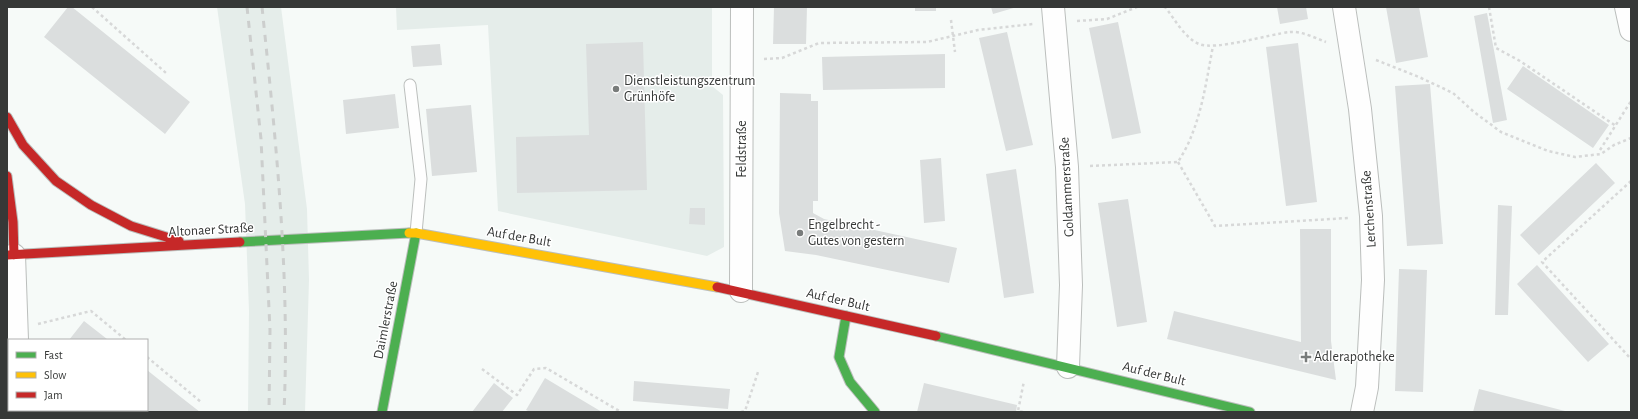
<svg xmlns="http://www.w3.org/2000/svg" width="1638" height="419" viewBox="0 0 1638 419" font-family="'Alegreya Sans',sans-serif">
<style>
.built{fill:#e5edea}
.building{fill:#dbdede}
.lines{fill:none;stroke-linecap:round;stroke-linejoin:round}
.lane-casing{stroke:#bbbebc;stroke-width:13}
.street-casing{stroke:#bbbebc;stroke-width:24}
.fast-casing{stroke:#bbbebc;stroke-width:11}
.slow-casing{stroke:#bbbebc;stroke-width:11}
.jam-casing{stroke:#bbbebc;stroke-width:11}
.path{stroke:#d7d8d8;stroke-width:2.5;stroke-dasharray:3 3;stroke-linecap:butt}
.lane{stroke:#fefefe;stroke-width:11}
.street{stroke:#fefefe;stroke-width:22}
.fast{stroke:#4caf50;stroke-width:9}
.slow{stroke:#ffc107;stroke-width:9}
.jam{stroke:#c62828;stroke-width:9}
.rail{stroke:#cccecd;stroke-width:3;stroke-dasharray:7 7;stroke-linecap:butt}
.poi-dot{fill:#797c7b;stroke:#fff;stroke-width:1.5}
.labels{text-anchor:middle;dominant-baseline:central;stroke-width:3;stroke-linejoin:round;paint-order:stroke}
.poi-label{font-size:14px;fill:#363837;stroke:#fff;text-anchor:start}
.street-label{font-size:14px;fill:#363837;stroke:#fff}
</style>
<rect width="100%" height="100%" fill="#f6faf8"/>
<!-- built -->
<path class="built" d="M217 7H281L307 209 309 280 305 412H248L249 311 245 204Z
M396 7H712V86L723 95 724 247 707 256 498 211 488 25 397 30Z"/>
<!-- building -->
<path class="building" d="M68 7H72L190 102 165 134 44 37Z
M774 7H807L806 44H773Z
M915 7H936V11H915Z
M991 7H1017L993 14Z
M1277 7H1306L1308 19 1280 24Z
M1386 7H1419L1428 57 1396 63Z
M1487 13 1507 120 1493 123 1474 16Z
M1118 22 1141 133 1112 139 1089 28Z
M1007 32 1033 145 1006 151 979 38Z
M643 42 647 190 517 193 516 137 589 135 586 44Z
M1298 43 1317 202 1286 206 1266 47Z
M440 44 442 65 413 67 411 46Z
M945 54V88L823 90 822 57Z
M1523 66 1609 125 1593 148 1507 89Z
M1430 84 1443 244 1407 246 1395 86Z
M780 93 811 94V101H818V201H813V213L824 219 957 248 949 283 816 255 785 251 779 213Z
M395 94 399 128 346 134 343 100Z
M471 105 477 172 432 176 426 109Z
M941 158 945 221 924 223 920 160Z
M1596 163 1615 183 1539 255 1520 235Z
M1016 169 1034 293 1004 298 986 174Z
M1128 199 1147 322 1117 327 1098 203Z
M1498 205 1512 206 1508 315H1495Z
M690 208H705V225L689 224Z
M1300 229H1331V341L1336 380 1167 339 1174 311 1301 342Z
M1537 265 1609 344 1588 362 1517 284Z
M1399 269 1427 270 1423 392 1395 391Z
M84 321 107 339 109 340H69Z
M147 370 182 398 200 412H133L131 410H147Z
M545 378 570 393 602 412H530L526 410Z
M634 381 730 389 728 409 633 401Z
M494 383 513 398 502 412H472Z
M924 383 1017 405 1016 412H917Z
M1479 389 1565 411V412H1473Z"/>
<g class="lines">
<defs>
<path id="lane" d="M410 85 421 179 416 233"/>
<path id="street" d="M1053 7 1067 167 1071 285 1068 367
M1344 7 1360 109 1371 216 1373 280 1367 387 1362 412
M1626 7 1631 30
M14 255 17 340
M741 291 742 7
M20 410V412"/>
<path id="fast" d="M240 242 409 233
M846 316 839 357 850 382 875 412
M936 336 1250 412
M382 412 416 233"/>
<path id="slow" d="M409 233H416L717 287"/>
<path id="jam" d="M7 117 23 145 56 181 91 205 131 226 179 241
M7 176 13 222 14 255
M7 255 240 242
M717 287 936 336"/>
</defs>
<!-- lane casing -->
<use href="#lane" class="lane-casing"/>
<!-- street casing -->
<use href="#street" class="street-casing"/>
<!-- fast casing -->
<use href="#fast" class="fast-casing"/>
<!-- slow casing -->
<use href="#slow" class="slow-casing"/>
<!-- jam casing -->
<use href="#jam" class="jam-casing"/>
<!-- path -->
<path class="path" d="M92 7 166 73
M1164 7 1166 8C1175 20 1185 38 1199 44 1215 51 1270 34 1290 32 1302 31 1315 38 1326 42
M1489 7 1496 48 1520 61 1616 126
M951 20 955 52
M1077 21 1107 19 1137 7
M764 59 782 58 819 43 927 42 978 30 1033 24
M1376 60 1419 77 1453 93 1474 112 1501 132 1548 151 1575 157 1601 154 1614 145 1631 138
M1600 150 1631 101
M1178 162 1215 226 1348 218
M1090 166 1178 162C1183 154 1188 145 1191 137 1203 108 1207 77 1213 46
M1631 181 1542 262 1631 359
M38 324 91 311 126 340
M147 357 201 402
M482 369 517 395 534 369 546 368 621 412
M741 412 745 411 758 372
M1023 412 1018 411 1024 381"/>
<!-- lane -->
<use href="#lane" class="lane"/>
<!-- street -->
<use href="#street" class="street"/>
<!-- fast -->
<use href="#fast" class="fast"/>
<!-- slow -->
<use href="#slow" class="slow"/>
<!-- jam -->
<use href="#jam" class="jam"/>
<!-- rail -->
<path class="rail" d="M247 7 261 139 270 330 269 412
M262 7C276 141 290 276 284 412"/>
</g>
<!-- markers -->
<g class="poi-dot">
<circle cx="616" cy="89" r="4"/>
<circle cx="800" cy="233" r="4"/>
<path d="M1304 351h4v4h4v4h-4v4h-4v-4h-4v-4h4z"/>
</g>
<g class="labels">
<!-- poi labels -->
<g class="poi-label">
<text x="624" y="81">Dienstleistungszentrum<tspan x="624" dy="16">Grünhöfe</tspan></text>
<text x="808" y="225">Engelbrecht -<tspan x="808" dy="16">Gutes von gestern</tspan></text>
<text x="1314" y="357">Adlerapotheke</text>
</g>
<!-- street labels -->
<g class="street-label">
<text transform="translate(742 149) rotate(-90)">Feldstraße</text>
<text transform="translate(1067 187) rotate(-93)">Goldammerstraße</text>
<text transform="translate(1369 209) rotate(-94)">Lerchenstraße</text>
<text transform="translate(211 230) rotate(-3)">Altonaer Straße</text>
<text transform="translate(519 237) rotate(10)">Auf der Bult</text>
<text transform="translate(838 300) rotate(13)">Auf der Bult</text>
<text transform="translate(386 320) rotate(-79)">Daimlerstraße</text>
<text transform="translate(1154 374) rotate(14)">Auf der Bult</text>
</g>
</g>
<!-- border -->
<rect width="1638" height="419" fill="none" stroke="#363837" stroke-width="16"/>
<!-- legend -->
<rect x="8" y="339" width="140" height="72" fill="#ffffff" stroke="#afafaf"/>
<rect x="16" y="352" width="20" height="6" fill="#4caf50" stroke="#afafaf"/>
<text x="44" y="359" font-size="12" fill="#363837">Fast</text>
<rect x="16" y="372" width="20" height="6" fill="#ffc107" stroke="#afafaf"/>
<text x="44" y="379" font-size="12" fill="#363837">Slow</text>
<rect x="16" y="392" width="20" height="6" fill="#c62828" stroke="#afafaf"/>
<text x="44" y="399" font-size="12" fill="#363837">Jam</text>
</svg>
